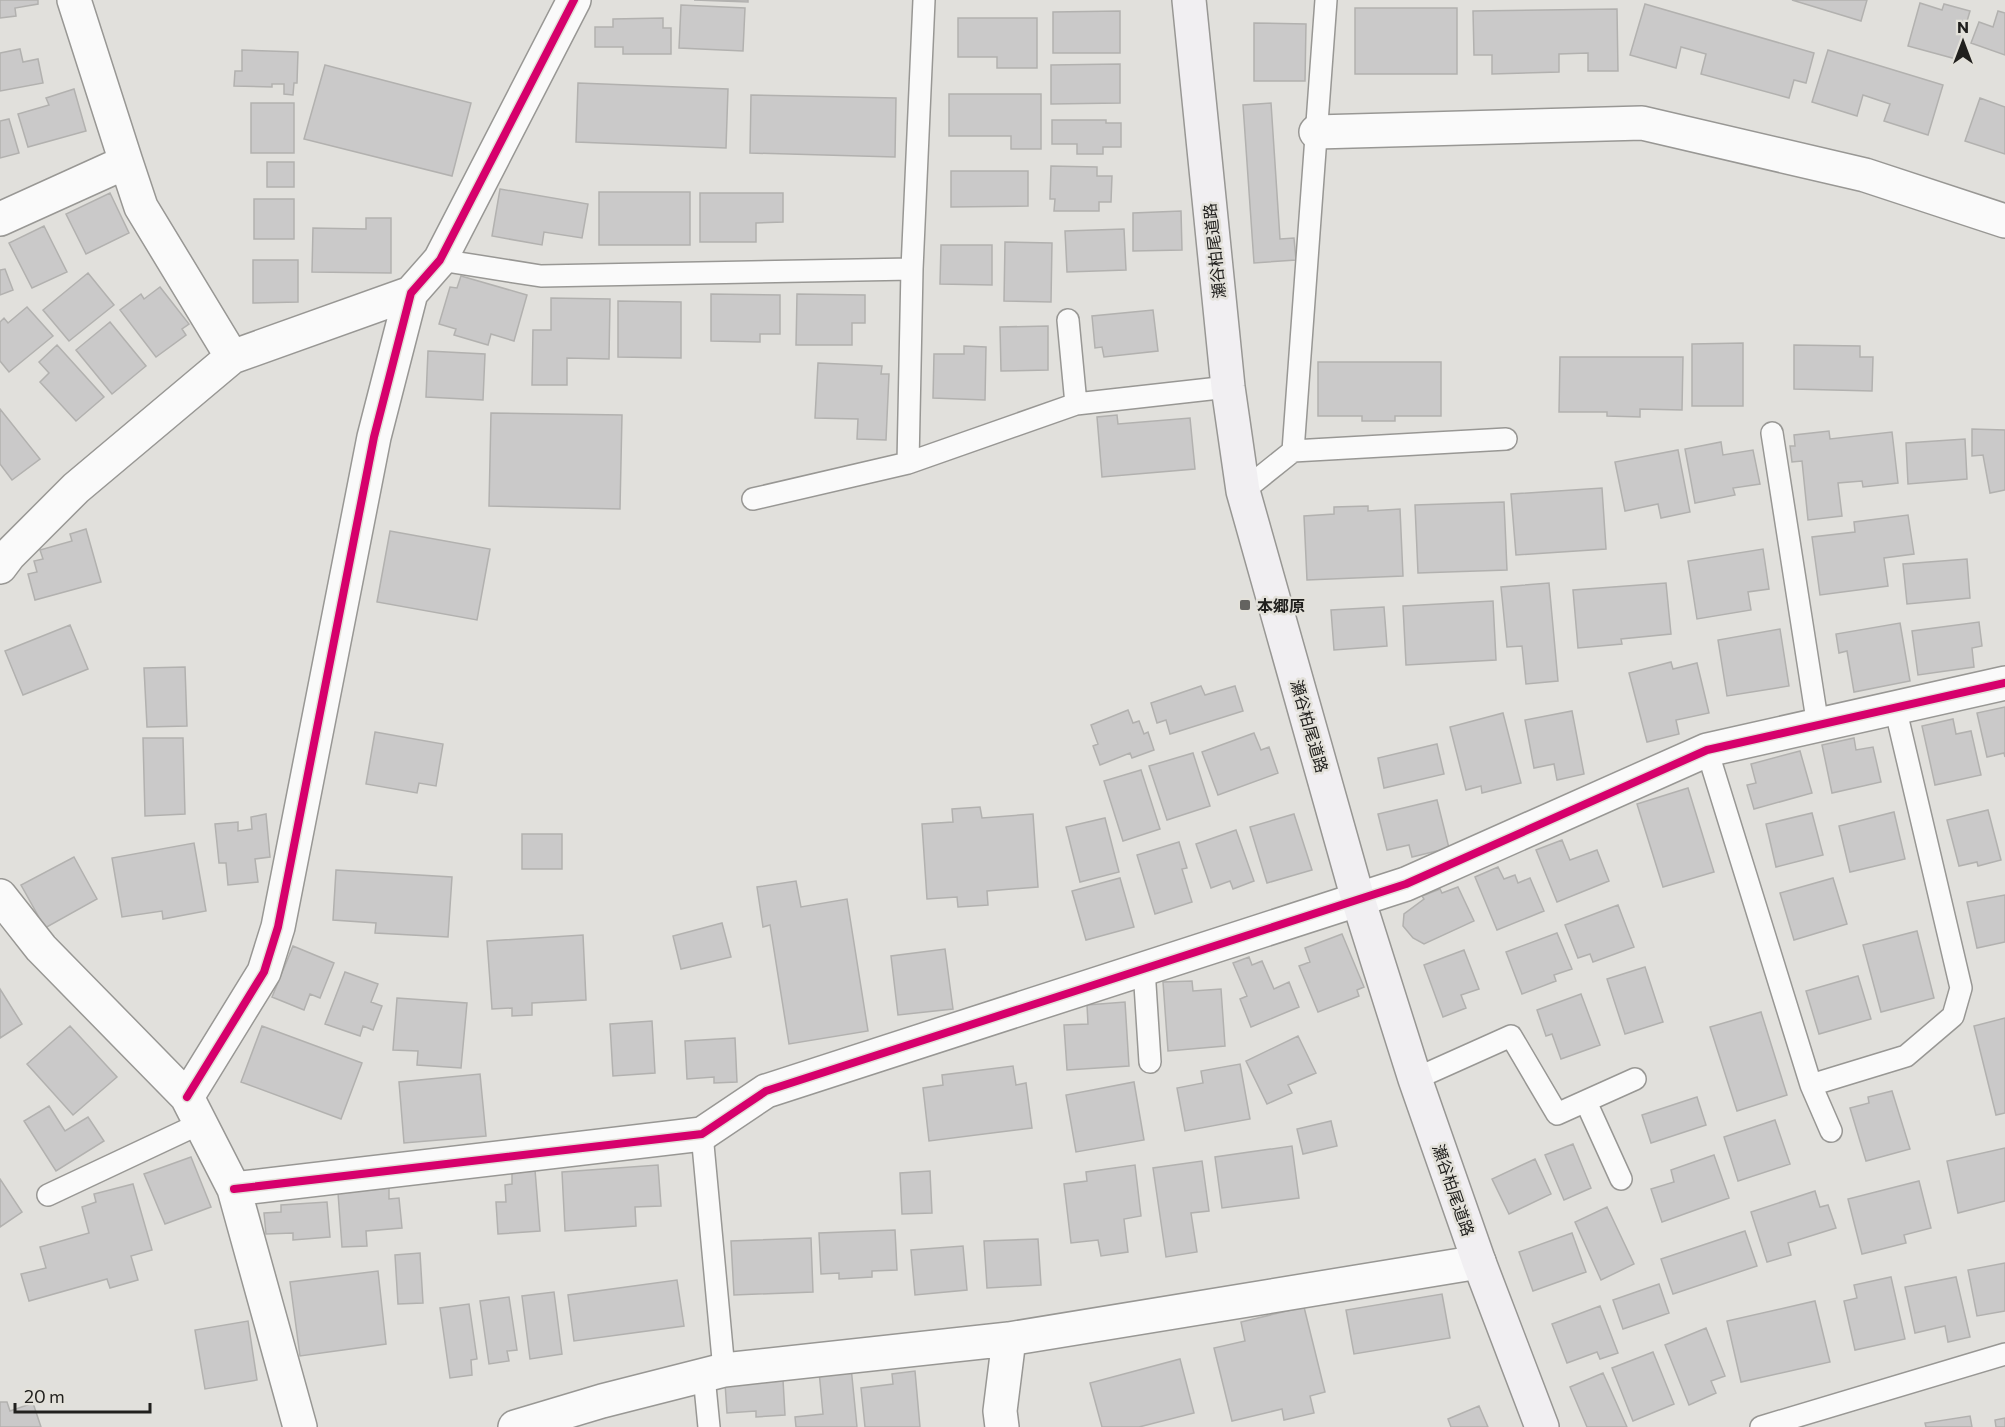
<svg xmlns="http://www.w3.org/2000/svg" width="2005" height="1427" viewBox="0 0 2005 1427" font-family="Commissioner,'Noto Sans JP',sans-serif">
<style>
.building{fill:#cac9c9;stroke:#b2b1af;stroke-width:1.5}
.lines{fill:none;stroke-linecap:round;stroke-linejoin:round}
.lane-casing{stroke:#989794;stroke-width:24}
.street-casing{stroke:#989794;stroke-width:36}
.secondary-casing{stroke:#989794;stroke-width:36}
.lane{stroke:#fafafa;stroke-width:21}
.street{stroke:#fafafa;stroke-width:33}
.secondary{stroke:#f1eff2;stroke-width:33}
.cycleway-casing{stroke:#e3e1da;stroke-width:11}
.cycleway{stroke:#d6006c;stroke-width:8}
.poi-dot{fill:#646360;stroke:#e3e1da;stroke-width:2}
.labels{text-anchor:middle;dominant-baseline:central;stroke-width:5;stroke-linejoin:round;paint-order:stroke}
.street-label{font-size:16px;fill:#21201e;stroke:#e3e1da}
.poi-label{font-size:16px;font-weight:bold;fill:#21201e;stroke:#e3e1da;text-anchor:start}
</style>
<rect width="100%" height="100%" fill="#e1e0dc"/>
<!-- building -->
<path class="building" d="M0 0H38V4L15 8 16 16 0 18Z
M694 0H748V2Z
M1792 0H1867L1861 21Z
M1920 3 1942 10 1944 4 1970 11 1956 59 1908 46Z
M1645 4 1814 53 1806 83 1794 80 1789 98 1701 74 1706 54 1681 47 1676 68 1630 55Z
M681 5 745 8 743 51 679 48Z
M1355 8H1457V74H1355Z
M1617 9 1618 71H1588V53L1559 54V72L1492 74V55H1474L1473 11Z
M1120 11V53H1053V12Z
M1998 11 2005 13V55L1971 43 1979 22 1993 27Z
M663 18V28H671V54H623V47H595V27H613V19Z
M958 18H1037V68H997V57H958Z
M1254 23 1306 24 1305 81H1254Z
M20 49 23 62 38 59 43 83 0 91V53Z
M242 50 298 52 297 83H294L293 95 284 94V84H272V87L234 86 235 71H242Z
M1828 50 1943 85 1928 135 1884 121 1890 104 1863 95 1857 116 1812 102Z
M1120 64V103L1051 104V65Z
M325 65 471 103 452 176 304 139Z
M578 83 728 89 726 148 576 142Z
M74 89 86 131 28 147 18 114 49 105 46 98Z
M949 94H1041V149H1011V136H949Z
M751 95 896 98 895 157 750 153Z
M1980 98 2005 107V154L1965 141Z
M251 103H294V153H251Z
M1271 103 1280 239 1294 238 1296 260 1254 263 1243 105Z
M9 119 19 153 0 158V121Z
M1052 120H1106V123H1121V147H1103V154H1077V144H1052Z
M267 162H294V187H267Z
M1051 166 1097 167V176H1112L1111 202H1099V211H1054L1055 199H1050Z
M951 171H1028V206L951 207Z
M500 189 588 204 582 238 544 232 542 245 492 236Z
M599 192H690V245H599Z
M110 193 129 233 86 254 66 214Z
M700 193H783V222L756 223V242H700Z
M254 199H294V239H254Z
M1181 211 1182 250 1133 251V213Z
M366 218H391V273L312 272 313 228 366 229Z
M44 226 67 272 32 288 9 243Z
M1124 229 1126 270 1067 272 1065 231Z
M1005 242 1052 243 1051 302 1004 301Z
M941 245H992V285L940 284Z
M253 260H298V302L253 303Z
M5 269 13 290 0 295V270Z
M88 273 114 305 69 341 43 310Z
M461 276 527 295 514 341 491 334 488 345 454 335 456 329 439 324 450 287 457 288Z
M160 287 189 324 182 329 186 335 156 357 120 310 141 294 144 299Z
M711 294 780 295V334H760V342L711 341Z
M797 294 865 295V323H852V345H796Z
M551 298 610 299 609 359 567 358V385H532L533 330H551Z
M618 301 681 302V358L618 357Z
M27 307 53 336 9 372 0 361V322L4 318 8 323Z
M1153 310 1158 351 1104 357 1102 347 1095 348 1092 316Z
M110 322 146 366 112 394 76 350Z
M1048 326V370L1001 371 1000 327Z
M1743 343V406H1692V344Z
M57 345 104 397 76 421 40 382 49 373 39 362Z
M1794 345 1860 346V357H1873L1872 391 1794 389Z
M964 346 986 347 985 400 933 398 934 354H964Z
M428 351 485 354 483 400 426 397Z
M1560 357H1683L1682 410 1640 409V417L1607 416V412H1559Z
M1318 362H1441V416H1395V421H1362V416H1318Z
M818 363 882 366 881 374H889L886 440 857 439 858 419 815 418Z
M0 409 40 459 12 480 0 464Z
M491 413 622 415 620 509 489 506Z
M1117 415 1118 424 1190 418 1195 469 1102 477 1097 417Z
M1972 429 2005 430V490L1990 493 1983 455 1972 456Z
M1829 431 1830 439 1892 432 1898 483 1863 487 1862 481 1838 483 1842 516 1808 520 1802 461 1792 462 1790 446H1795L1794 435Z
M1965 439 1967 479 1908 484 1906 443Z
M1721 442 1723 455 1753 450 1760 484 1733 488 1735 495 1695 503 1685 449Z
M1678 450 1690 512 1661 518 1658 504 1625 511 1615 462Z
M1602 488 1606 549 1516 555 1511 494Z
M1504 502 1507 570 1418 573 1415 505Z
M1368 506V511L1400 509 1403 576 1307 580 1304 516 1334 514V507Z
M1908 515 1914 554 1884 558 1888 586 1820 595 1812 537 1855 532 1854 522Z
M86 529 101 582 35 600 28 574 37 572 34 561 43 559 40 550 72 541 70 534Z
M390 531 490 549 477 620 377 602Z
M1763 549 1769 589 1748 592 1751 610 1697 619 1688 561Z
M1967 559 1970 598 1907 604 1903 564Z
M1549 583 1558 681 1526 684 1522 646 1507 647 1501 587Z
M1666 583 1671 634 1621 639 1622 644 1578 648 1573 590Z
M1493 601 1496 660 1406 665 1403 606Z
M1384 607 1387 646 1334 650 1331 610Z
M1979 622 1982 646 1972 648 1974 667 1918 675 1912 631Z
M1900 623 1910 681 1854 692 1847 651 1839 653 1836 634Z
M70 625 88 669 23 695 5 651Z
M1780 629 1789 686 1727 696 1718 640Z
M1671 662 1673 669 1697 663 1709 713 1676 720 1679 734 1647 742 1629 673Z
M185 667 187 726 147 727 144 668Z
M1201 686 1205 695 1235 686 1243 711 1170 734 1166 720 1157 723 1151 703Z
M2005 707V757L2004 753 1987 757 1977 713Z
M1128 710 1133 723 1139 721 1144 734 1148 732 1154 750 1132 758 1130 753 1100 765 1093 746 1098 744 1091 725Z
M1572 711 1584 774 1557 780 1554 764 1534 768 1525 720Z
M1503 713 1521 783 1482 793 1481 786 1466 790 1450 727Z
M1953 719 1956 734 1971 731 1981 775 1935 785 1922 726Z
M375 732 443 744 436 786 419 783 417 793 366 784Z
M1254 733 1261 750 1269 747 1278 773 1218 795 1202 752Z
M143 738H183L185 814 145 816Z
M1854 738 1856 750 1873 747 1881 782 1832 793 1822 745Z
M1437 744 1444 774 1384 788 1378 758Z
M1800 751 1812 793 1754 809 1747 785 1756 783 1751 764Z
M1193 753 1210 806 1167 820 1149 766Z
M1141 770 1160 829 1123 841 1104 781Z
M1688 788 1714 872 1663 887 1637 804Z
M1437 800 1449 848 1412 857 1409 845 1387 850 1378 814Z
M980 807 982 818 1033 814 1038 887 987 891 988 905 958 907 957 897 927 899 922 824 953 822 952 809Z
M1988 810 2001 860 1978 866 1977 862 1959 866 1947 820Z
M1894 812 1905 859 1850 872 1839 826Z
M1812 813 1823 855 1776 867 1766 824Z
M266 814 270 857 255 859 258 882 228 885 226 863H219L215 824 238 822V831L252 829 251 817Z
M1294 814 1312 870 1267 883 1250 827Z
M1105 818 1119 872 1080 882 1066 827Z
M1236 830 1254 881 1233 889 1230 881 1211 888 1196 844Z
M522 834H562V869H522Z
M1562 840 1570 860 1597 850 1609 881 1557 902 1536 850Z
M1179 842 1187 868 1182 869 1192 902 1155 914 1137 855Z
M194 843 206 911 163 919 162 911 122 917 112 858Z
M74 857 97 899 45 928 21 885Z
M1498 867 1504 879 1515 875 1518 883 1530 878 1544 911 1497 930 1475 877Z
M336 870 452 877 448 937 375 933 376 923 333 920Z
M1120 878 1134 927 1086 940 1072 891Z
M1833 878 1847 924 1794 940 1780 893Z
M796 881 801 907 847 899 868 1031 789 1044 770 925 763 927 757 887Z
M1458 887 1474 921 1424 944 1413 938 1403 926 1404 914 1424 899 1422 896 1440 889 1442 893Z
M2005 895V942L1977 948 1967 902Z
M1618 905 1634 947 1593 962 1590 954 1578 958 1565 925Z
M722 923 731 957 681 969 673 936Z
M1917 931 1934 998 1881 1012 1863 945Z
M1557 933 1572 969 1554 975 1556 981 1522 994 1506 952Z
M1342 934 1364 987 1357 990 1359 996 1318 1012 1299 966 1310 962 1305 948Z
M583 935 586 1000 532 1003V1015L512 1016V1008L492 1009 487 941Z
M293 946 334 963 320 998 310 994 304 1010 272 997Z
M945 949 953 1009 898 1015 891 956Z
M1464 950 1479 989 1461 995 1466 1008 1443 1017 1424 965Z
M1249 957 1252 965 1262 961 1274 989 1289 982 1299 1007 1251 1027 1240 999 1247 996 1233 963Z
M1645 967 1663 1022 1625 1034 1607 979Z
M345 972 378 984 371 1002 382 1006 373 1030 363 1026 360 1036 325 1024Z
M1858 976 1871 1019 1819 1034 1806 991Z
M1192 981 1193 991 1221 989 1225 1046 1168 1051 1163 982Z
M0 989 22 1024 0 1038Z
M1581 994 1600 1045 1561 1059 1552 1034 1546 1036 1537 1010Z
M397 998 467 1003 461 1068 417 1065 418 1051 393 1050Z
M1125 1002 1129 1066 1067 1070 1064 1025 1088 1024 1087 1005Z
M1761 1012 1787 1095 1737 1111 1710 1027Z
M2005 1018V1113L1996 1115 1974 1026Z
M652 1021 655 1073 613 1076 610 1024Z
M70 1026 117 1077 73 1115 27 1064Z
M262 1026 362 1063 341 1119 241 1082Z
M1298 1036 1316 1073 1288 1085 1292 1093 1267 1104 1246 1061Z
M735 1038 737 1082 714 1083V1077L687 1079 685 1041Z
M1240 1064 1250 1119 1185 1131 1177 1088 1203 1083 1201 1071Z
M1013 1066 1016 1085 1026 1083 1032 1128 929 1141 923 1088 943 1085 942 1075Z
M480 1074 486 1136 404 1143 399 1082Z
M1134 1082 1144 1140 1076 1152 1066 1095Z
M1892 1091 1910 1149 1866 1161 1850 1108 1869 1103 1868 1097Z
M1697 1097 1706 1125 1651 1143 1642 1115Z
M49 1106 65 1131 88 1117 104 1141 56 1171 24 1121Z
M1775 1120 1790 1164 1738 1181 1724 1137Z
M1331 1121 1337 1146 1303 1154 1297 1129Z
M1573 1144 1591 1188 1564 1200 1545 1155Z
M1292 1146 1299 1198 1222 1208 1215 1157Z
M2005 1148V1201L1958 1213 1947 1161Z
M1714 1155 1729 1198 1662 1222 1651 1189 1674 1182 1671 1170Z
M191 1157 211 1207 165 1224 144 1174Z
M1535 1159 1551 1194 1509 1214 1492 1179Z
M1202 1161 1209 1211 1191 1213 1197 1252 1166 1257 1153 1168Z
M658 1165 661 1206 635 1207 636 1226 565 1231 562 1172Z
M1135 1165 1141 1216 1124 1219 1128 1252 1101 1256 1098 1240 1071 1243 1064 1184 1087 1181 1086 1172Z
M535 1170 540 1231 498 1234 496 1202H506L505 1185 512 1184V1171Z
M930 1171 932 1213 902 1214 900 1173Z
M0 1179 22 1212 0 1227Z
M1919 1181 1931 1228 1904 1235 1906 1243 1862 1254 1848 1199Z
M133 1184 152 1250 131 1256 138 1280 110 1288 107 1279 29 1301 21 1274 46 1268 40 1247 89 1233 82 1207 96 1202 94 1194Z
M389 1188V1199L399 1198 402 1228 366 1231 367 1246 342 1247 338 1193Z
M1815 1191 1820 1207 1828 1205 1836 1228 1788 1243 1791 1255 1767 1262 1751 1212Z
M327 1202 330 1237 293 1240V1233L266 1234 264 1213 281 1212V1205Z
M1607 1207 1634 1264 1601 1280 1575 1222Z
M895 1230 897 1270 872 1271V1277L839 1279V1273L821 1274 819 1233Z
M1745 1231 1757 1266 1673 1294 1661 1259Z
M1572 1233 1586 1272 1533 1291 1519 1252Z
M811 1238 813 1292 734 1295 731 1241Z
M1038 1239 1041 1285 987 1288 984 1241Z
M963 1246 967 1290 915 1295 911 1250Z
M420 1253 423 1303 398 1304 395 1255Z
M2005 1263V1311L1977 1316 1968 1270Z
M378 1271 386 1344 300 1356 290 1282Z
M1891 1277 1905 1339 1855 1350 1844 1301 1857 1298 1854 1285Z
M1956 1277 1970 1337 1948 1342 1945 1326 1915 1333 1905 1287Z
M677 1280 684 1326 574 1341 568 1295Z
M1659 1284 1669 1313 1623 1329 1613 1300Z
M554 1292 562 1354 530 1359 522 1296Z
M1442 1294 1450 1338 1354 1354 1346 1310Z
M509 1297 517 1350 507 1351 509 1361 489 1364 480 1301Z
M1815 1301 1830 1362 1741 1382 1727 1321Z
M469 1304 477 1359 471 1360 472 1375 450 1378 440 1308Z
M1600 1306 1618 1353 1600 1359 1597 1352 1567 1363 1552 1324Z
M1304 1307 1325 1392 1310 1396 1314 1413 1284 1420 1282 1409 1232 1421 1214 1348 1245 1341 1241 1322Z
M248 1321 257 1380 205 1389 195 1330Z
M1706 1328 1725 1376 1711 1381 1716 1393 1689 1405 1665 1345Z
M1653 1352 1674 1404 1633 1421 1612 1368Z
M1180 1359 1194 1413 1139 1427H1102L1090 1383Z
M851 1367 857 1427H796L795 1417 823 1414 819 1371Z
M915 1371 920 1427H865L861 1388 893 1384 892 1374Z
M1603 1373 1627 1427H1587L1570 1387Z
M783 1380 785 1415 756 1417V1411L727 1413 725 1383Z
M0 1402H7L10 1411 33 1403 41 1427H0Z
M1479 1406 1488 1427H1451L1448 1419Z
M1970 1416 1972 1427H1926L1925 1423Z
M2005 1418V1427H1996L1995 1420Z"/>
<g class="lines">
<defs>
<path id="lane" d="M440 260 541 276 912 269
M1068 320 1076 404
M1772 433 1818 726
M1293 451 1506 439
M908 463 1076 404 1228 387
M1243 491 1293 451 1326 0
M753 499 908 463 912 269 924 0
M1707 750 1811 1085 1831 1131
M1144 969 1150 1062
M1415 1079 1511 1036 1557 1114 1635 1079
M1811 1085 1906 1056 1953 1016 1961 988 1895 707
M1586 1102 1621 1179
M702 1134 724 1370
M48 1195 199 1124
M704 1376 709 1427
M1761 1427 2005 1354"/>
<path id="street" d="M1316 132 1642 123 1865 175 2005 221
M126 162 141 207 232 357
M0 219 126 162 74 0
M0 567 9 555 76 488 232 357 411 293
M0 896 41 948 187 1097 234 1189 300 1427
M187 1097 264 972 278 927 374 437 411 293 440 260 574 0
M234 1189 702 1134 766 1091 1406 884 1707 750 2005 683
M515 1427 602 1401 724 1370 1009 1339 1479 1262
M1002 1427 1000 1411 1009 1339"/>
<path id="secondary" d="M1189 0 1228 387 1243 491 1358 899 1415 1079 1479 1262 1542 1427"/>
</defs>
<!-- lane casing -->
<use href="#lane" class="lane-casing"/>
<!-- street casing -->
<use href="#street" class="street-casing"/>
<!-- secondary casing -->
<use href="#secondary" class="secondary-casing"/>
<!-- lane -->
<use href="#lane" class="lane"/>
<!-- street -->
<use href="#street" class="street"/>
<!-- secondary -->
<use href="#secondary" class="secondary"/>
<defs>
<path id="cycleway" d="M187 1097 264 972 278 927 374 437 411 293 440 260 574 0
M234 1189 702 1134 766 1091 1406 884 1707 750 2005 683"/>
</defs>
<!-- cycleway casing -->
<use href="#cycleway" class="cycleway-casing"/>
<!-- cycleway -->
<use href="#cycleway" class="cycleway"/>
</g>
<!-- markers -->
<rect class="poi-dot" x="1239" y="599" width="12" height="12" rx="3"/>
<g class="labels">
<!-- street labels -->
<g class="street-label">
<text transform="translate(1214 251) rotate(-96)">瀬谷柏尾道路</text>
<text transform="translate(1310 726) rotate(74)">瀬谷柏尾道路</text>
<text transform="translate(1454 1190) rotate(71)">瀬谷柏尾道路</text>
</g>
<!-- poi labels -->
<g class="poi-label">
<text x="1257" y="605">本郷原</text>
</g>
</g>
<!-- north arrow -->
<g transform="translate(1963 42)" stroke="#e3e1da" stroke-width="4.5" paint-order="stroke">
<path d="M0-4.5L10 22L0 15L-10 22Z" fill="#21201e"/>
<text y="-9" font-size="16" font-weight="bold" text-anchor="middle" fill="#21201e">N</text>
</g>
<!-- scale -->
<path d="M15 1403v9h135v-9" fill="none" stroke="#21201e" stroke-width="3"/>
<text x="24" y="1403" font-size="18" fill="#21201e" stroke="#e3e1da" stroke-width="4.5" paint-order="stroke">20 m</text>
</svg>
